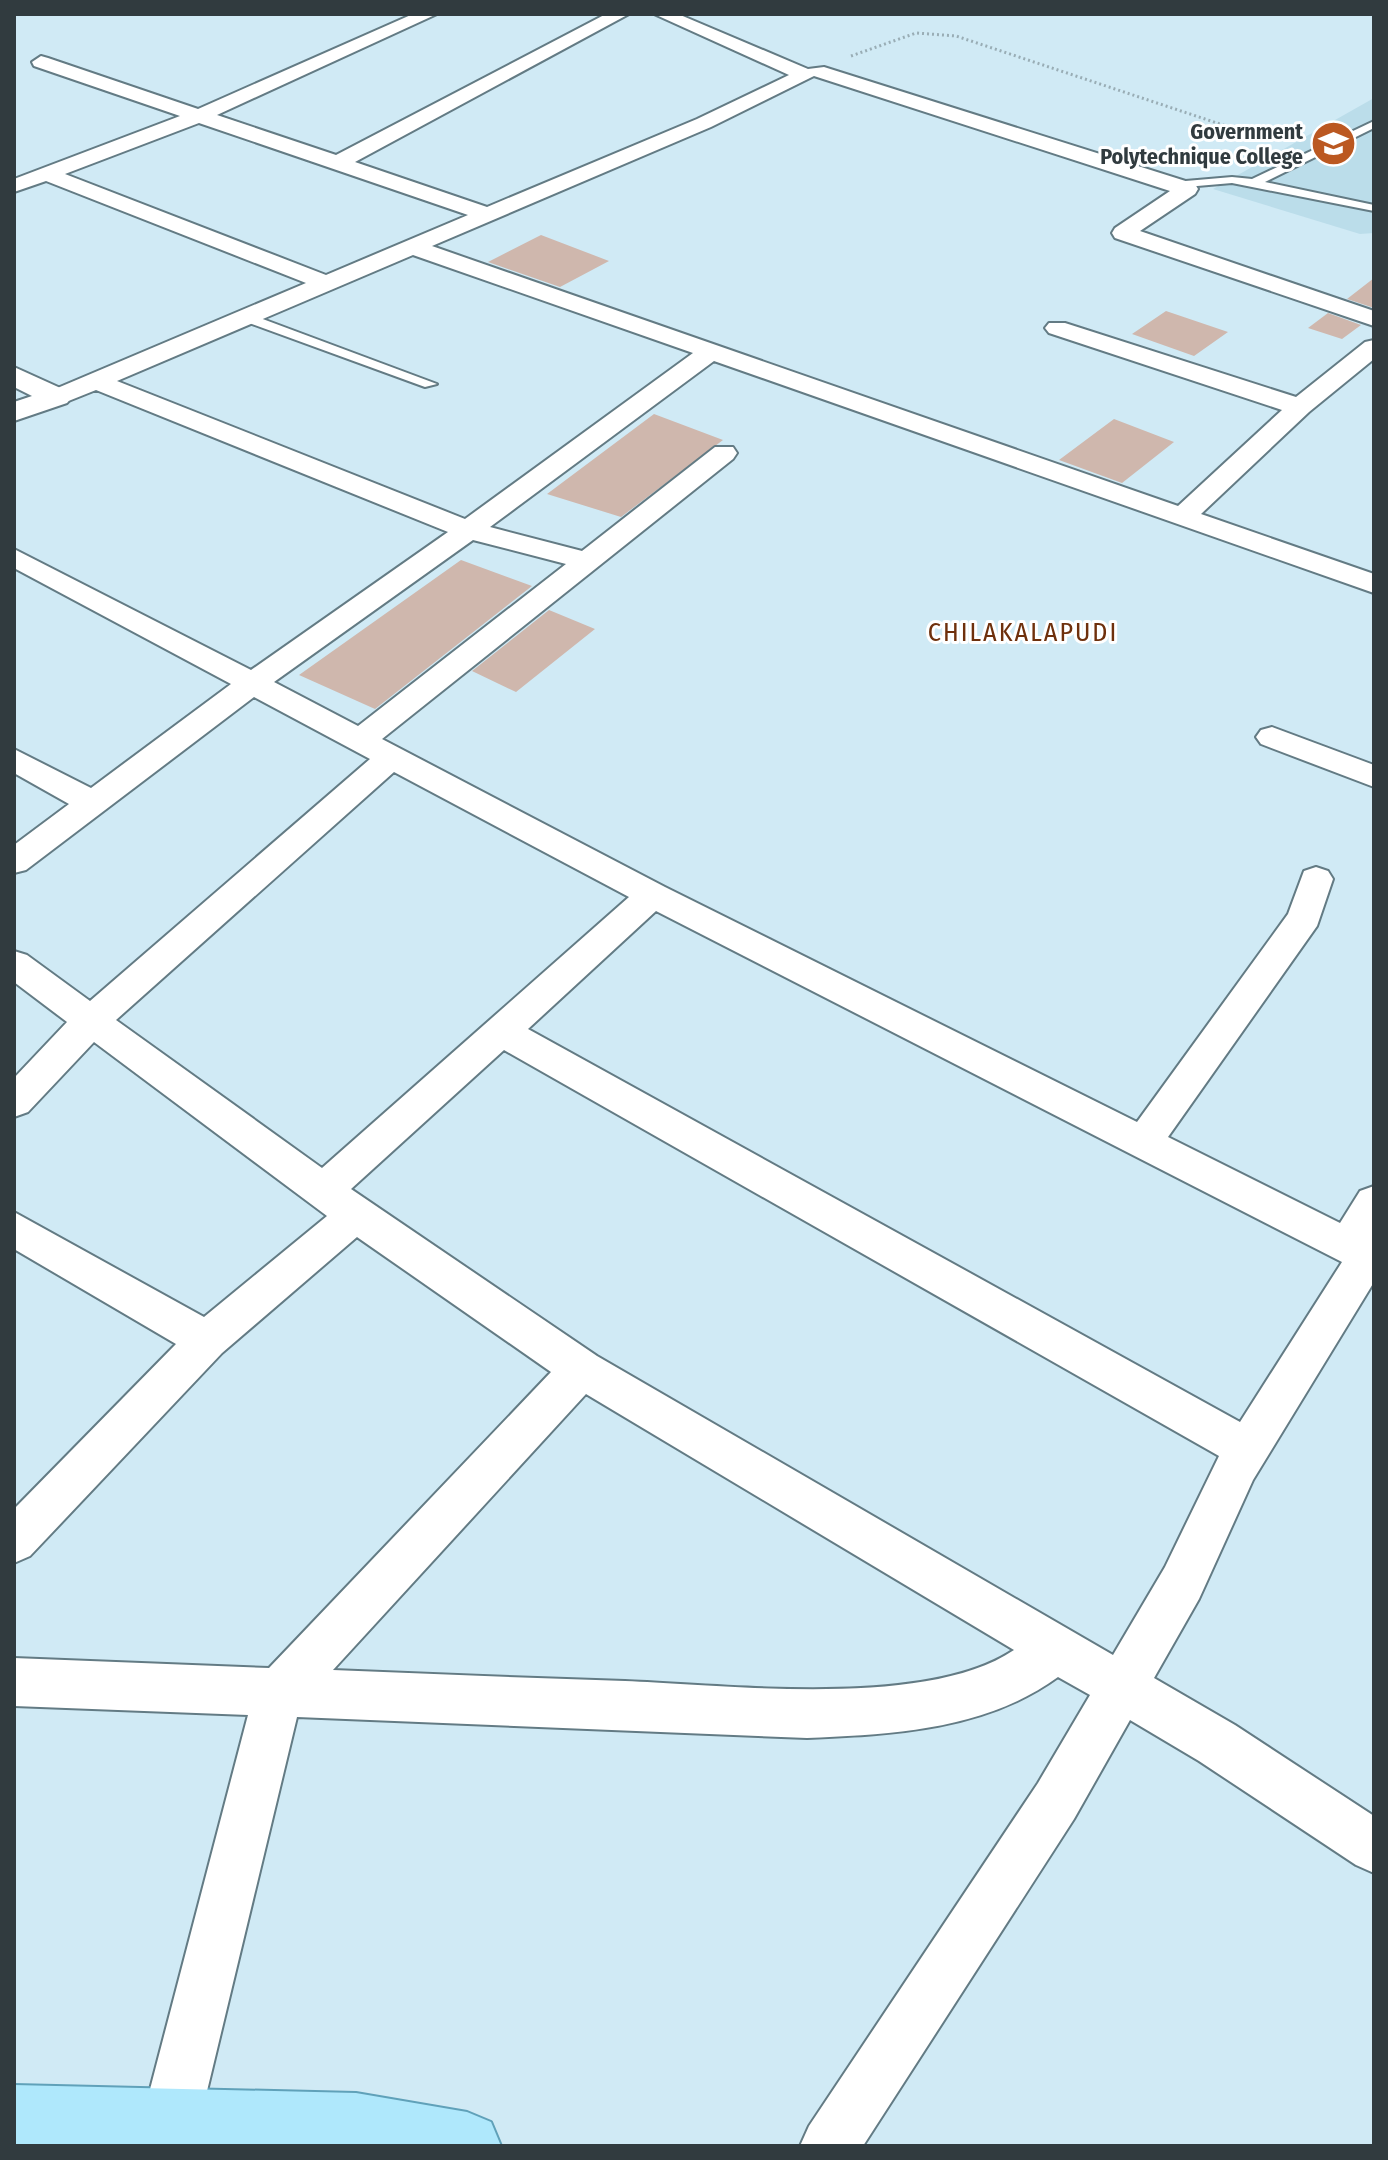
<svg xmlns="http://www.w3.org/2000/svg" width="1388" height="2160" viewBox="0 0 1388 2160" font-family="'Fira Sans Condensed',sans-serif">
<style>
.built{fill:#bbddea}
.building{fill:#cfb7ad}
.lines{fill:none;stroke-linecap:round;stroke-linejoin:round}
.service-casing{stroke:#637b84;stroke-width:4}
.minor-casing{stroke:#637b84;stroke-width:4}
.tertiary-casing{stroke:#637b84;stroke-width:4}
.primary-casing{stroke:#60a1b9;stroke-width:4}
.path{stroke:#99adb5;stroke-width:3;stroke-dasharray:2 3;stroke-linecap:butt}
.service{fill:#fff;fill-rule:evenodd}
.minor{fill:#fff;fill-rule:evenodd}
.tertiary{fill:#fff;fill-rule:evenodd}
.primary{fill:#afe8fc;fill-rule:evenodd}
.labels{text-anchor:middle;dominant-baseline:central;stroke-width:6;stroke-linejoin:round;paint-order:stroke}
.far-poi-label{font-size:22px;font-weight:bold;fill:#313b3f;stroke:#fff;text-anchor:end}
.far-quarter-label{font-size:26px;letter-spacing:2px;fill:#6e300c;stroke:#fff}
</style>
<rect width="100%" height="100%" fill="#d0eaf5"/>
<!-- built -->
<path class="built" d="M1374 98V233L1360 234 1213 189Z"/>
<!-- building -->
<path class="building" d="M541 235 609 261 560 287 488 262Z
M1374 278V308L1347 299Z
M1166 311 1228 332 1194 356 1132 334Z
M1328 313 1361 325 1342 339 1308 328Z
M654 414 723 440 621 517 547 494Z
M1114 419 1174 442 1122 483 1059 460Z
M461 560 532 586 375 709 299 675Z
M549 610 595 629 516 692 472 671Z"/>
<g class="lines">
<defs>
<path id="service" d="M1374 121V128L1265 182 1374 205V211L1232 183 1174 188 1168 185 1174 182 1232 177 1252 179Z
M241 314H249L437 384 425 387 241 320Z"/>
<path id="minor" d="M413 14H437L217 115 336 155 606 14H629L355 162 487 207 697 119 789 75 654 14H678L808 69 824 67 1195 184 1198 189 1195 194 1140 231 1374 311V326L1115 238 1112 233 1115 228 1170 191 814 76 711 127 432 246 1178 506 1282 410 1049 333 1045 328 1049 323H1065L1296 397 1365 342 1374 340V359L1309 412 1201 514 1374 574V593L714 361 490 527 582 551 715 447H733L737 453 733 459 382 739 665 887 1137 1122 1288 914 1304 871 1316 867 1328 871 1333 879 1317 926 1168 1137 1340 1223 1360 1191 1374 1186V1282L1253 1480 1199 1599 1154 1678 1235 1725 1374 1816V1873L1356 1865 1199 1761 1130 1720 1074 1819 863 2146H800L809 2126 1038 1783 1090 1695 1058 1677C985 1730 895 1734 807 1738L297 1717 200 2120 191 2140 178 2146 151 2140 142 2120 248 1715 14 1706V1658L269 1668 551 1372 357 1237 222 1353 30 1556 14 1563V1509L176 1344 14 1249V1212L204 1317 327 1216 94 1042 28 1112 14 1117V1078L67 1022 14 982V951L27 955 90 1001 370 759 254 697 26 870 14 873V845L69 804 14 773V749L91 788 231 684 14 568V549L251 670 448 532 96 390 66 402H48L44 397 48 392 306 283 46 181 14 192V179L180 116 34 66 32 62 41 56 48 58 198 109ZM199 123 468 215 326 275 65 174ZM413 255 693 353 465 519 117 381ZM473 540 566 564 358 726 274 682ZM394 772 629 897 322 1168 116 1020ZM656 911 1342 1262 1240 1422 528 1029ZM504 1050 1219 1456 1165 1567 1113 1655 597 1356 351 1189ZM586 1394 1014 1650C927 1709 729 1685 625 1681 528 1678 430 1674 333 1670Z
M1272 727 1374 765V787L1261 744 1256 737 1261 730Z"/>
<path id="tertiary" d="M14 367 67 391 72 397 67 403 14 421V402L32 396 14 387Z"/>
<path id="primary" d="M14 2085 356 2093 467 2112 491 2122 501 2146H14Z"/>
</defs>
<!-- service casing -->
<use href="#service" class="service-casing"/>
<!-- minor casing -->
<use href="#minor" class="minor-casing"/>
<!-- tertiary casing -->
<use href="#tertiary" class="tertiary-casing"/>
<!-- primary casing -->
<use href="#primary" class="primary-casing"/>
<!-- path -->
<path class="path" d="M851 56 916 33 956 36 1268 140"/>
<!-- service -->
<use href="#service" class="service"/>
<!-- minor -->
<use href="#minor" class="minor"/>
<!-- tertiary -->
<use href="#tertiary" class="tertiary"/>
<!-- primary -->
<use href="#primary" class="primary"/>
</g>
<!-- icons -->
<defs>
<symbol id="university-disc" viewBox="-11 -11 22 22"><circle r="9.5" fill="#bb5821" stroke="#fff"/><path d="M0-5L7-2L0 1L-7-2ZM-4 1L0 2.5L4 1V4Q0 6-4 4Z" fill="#fff"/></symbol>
</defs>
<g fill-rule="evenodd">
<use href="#university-disc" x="1308" y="118" width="51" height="51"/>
</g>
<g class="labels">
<!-- far-poi labels -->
<g class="far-poi-label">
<text x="1303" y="131">Government<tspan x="1303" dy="25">Polytechnique College</tspan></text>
</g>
<!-- far-quarter labels -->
<g class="far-quarter-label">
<text x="1023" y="632">CHILAKALAPUDI</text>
</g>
</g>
<!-- border -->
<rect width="1388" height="2160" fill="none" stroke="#313b3f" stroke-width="32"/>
</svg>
